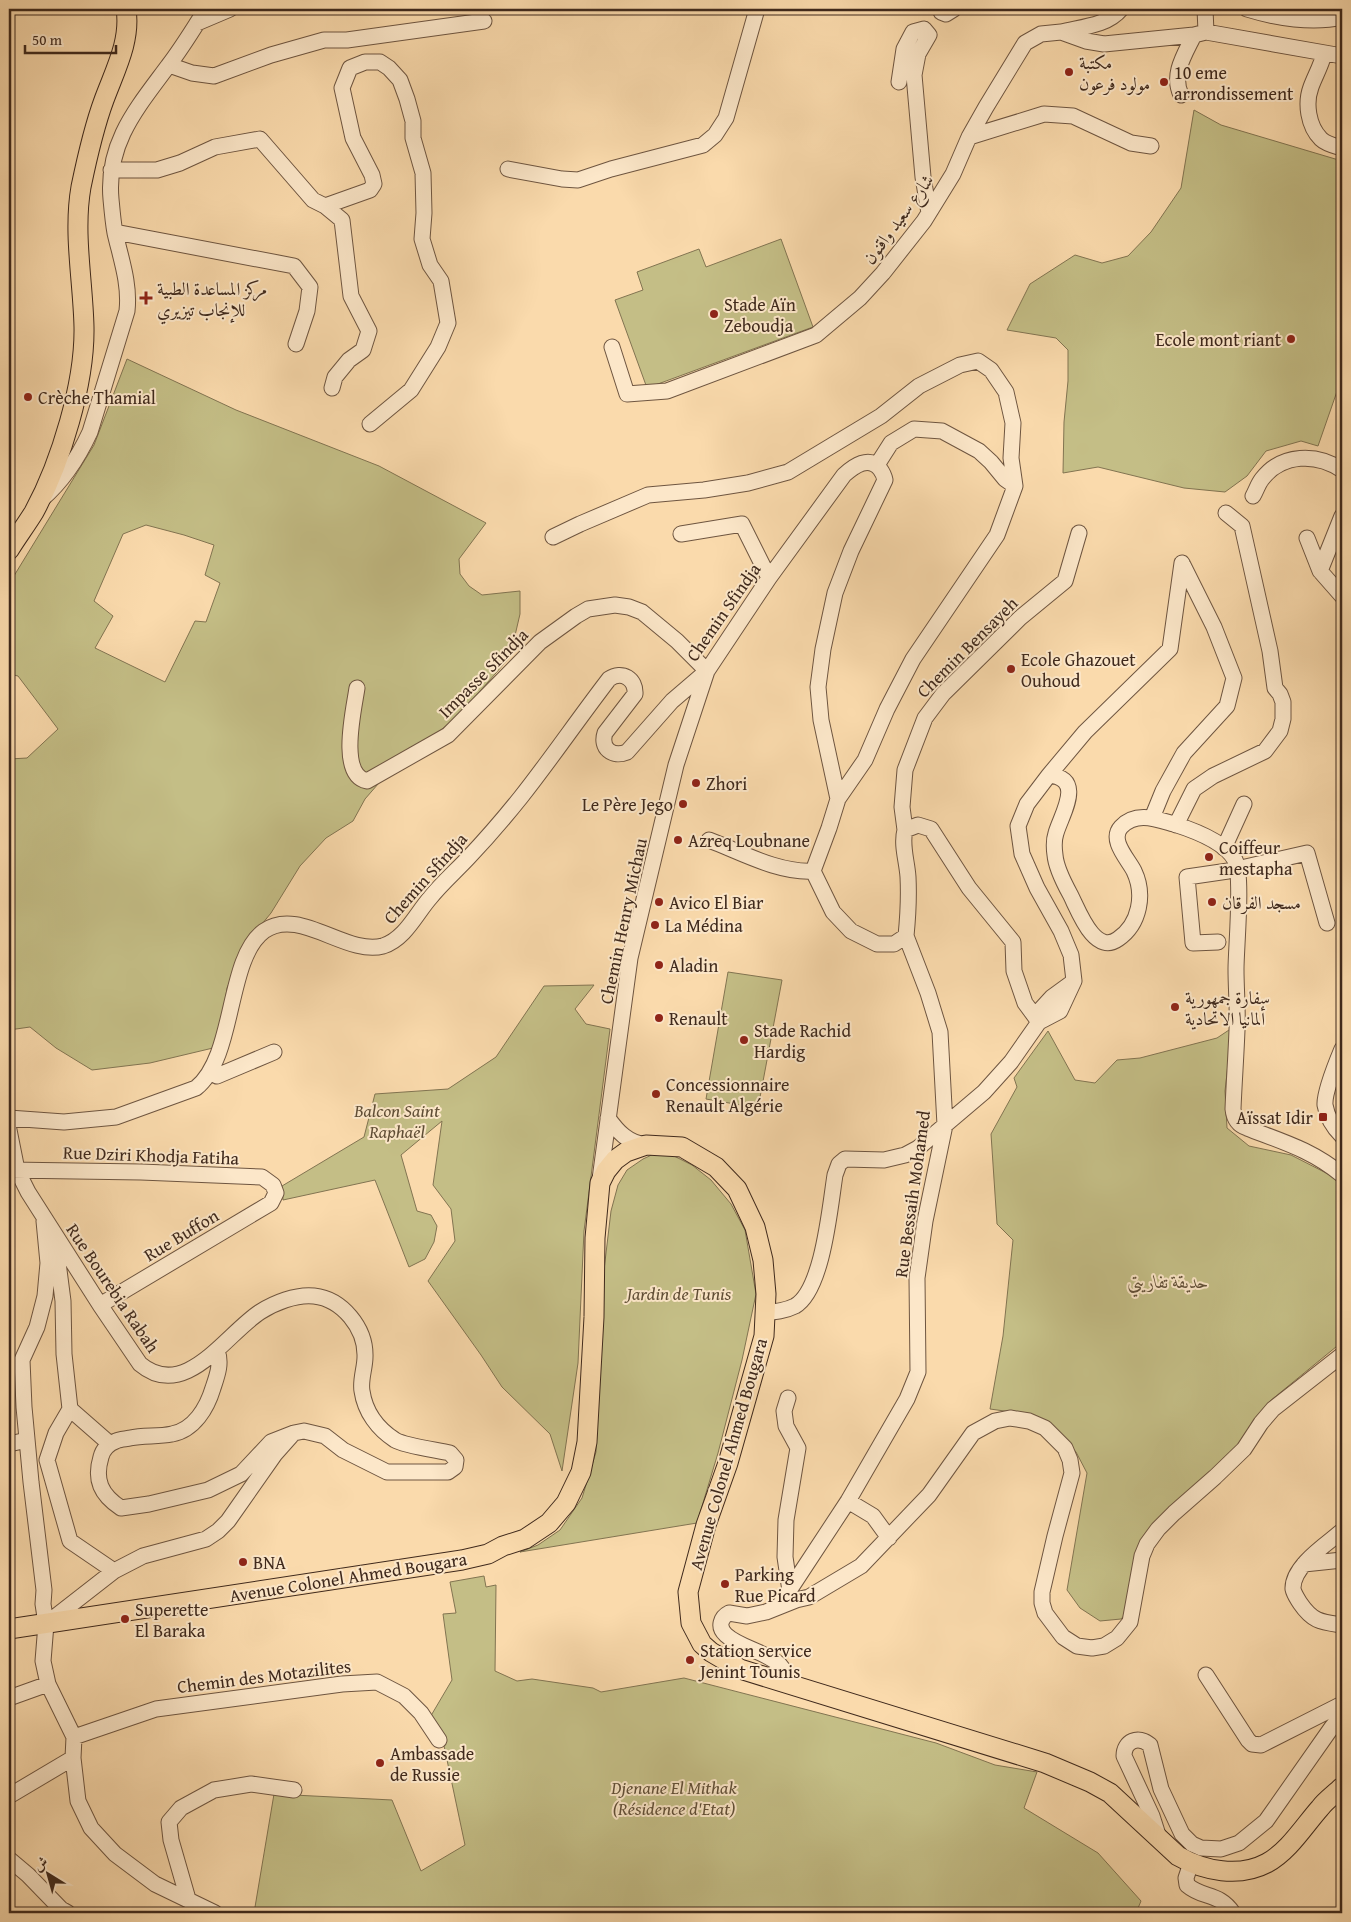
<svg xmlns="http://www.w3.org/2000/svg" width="1351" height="1922" viewBox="0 0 1351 1922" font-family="'Gentium Book Plus',Amiri,serif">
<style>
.green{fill:#c4be86;stroke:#827451;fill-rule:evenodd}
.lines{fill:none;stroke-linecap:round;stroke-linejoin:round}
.minor-casing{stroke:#6e5540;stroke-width:17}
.major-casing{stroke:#3f291c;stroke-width:21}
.minor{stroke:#fce7c9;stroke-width:15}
.major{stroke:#fadaac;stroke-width:19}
.poi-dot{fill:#8f2418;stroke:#fce7c9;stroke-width:2}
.labels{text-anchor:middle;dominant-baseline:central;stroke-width:4;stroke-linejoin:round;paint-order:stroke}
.poi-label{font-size:18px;fill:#3f291c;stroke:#fce7c9;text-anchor:start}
.street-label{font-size:18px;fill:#3f291c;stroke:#fce7c9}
.park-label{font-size:18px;font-style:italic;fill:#604e36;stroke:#fce7c9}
</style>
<rect width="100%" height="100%" fill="#fadaac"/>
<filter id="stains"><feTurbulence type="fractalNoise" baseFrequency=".004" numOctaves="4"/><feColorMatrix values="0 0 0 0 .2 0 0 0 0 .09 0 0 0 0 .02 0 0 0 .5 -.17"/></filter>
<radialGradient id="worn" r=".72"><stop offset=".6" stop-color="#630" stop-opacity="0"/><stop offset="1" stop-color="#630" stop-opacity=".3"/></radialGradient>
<!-- green -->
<path class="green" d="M1194 110 1221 125 1342 161V377L1318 446 1301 441 1266 451 1247 476 1225 492 1184 488 1098 467 1063 473 1064 422 1068 381V350L1056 338 1007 330 1030 284 1075 255 1102 263 1128 256 1151 232 1181 188Z
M781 239 813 327 647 388 615 300 643 290 637 272 699 249 706 267Z
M127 359 236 410 379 466 486 523 459 559 460 574 469 586 482 595 520 591V614L510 657 459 715 385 776 365 799 353 821 326 838 300 866 271 913 248 941 227 988 222 1026 213 1048 150 1063 92 1070 56 1048 30 1027 9 1030V759L27 758 58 729 18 676 9 674V584L94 445ZM146 525 184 535 214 545 205 575 220 583 206 622 195 621 165 682 95 648 113 616 94 601 123 534Z
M728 972 782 980 758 1108 706 1099Z
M594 985 575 1009 586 1024 610 1029 584 1231 578 1363 562 1471 550 1434 502 1387 481 1355 428 1281 455 1241 451 1209 433 1185 442 1121 401 1155 417 1211 431 1215 437 1226 434 1242 425 1259 409 1267 375 1180 283 1200 282 1186 364 1137 375 1094 448 1089 496 1057 544 986Z
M1232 1028 1225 1091 1227 1128 1249 1146 1291 1155 1332 1176 1342 1184V1342L1270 1401 1242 1443 1156 1526 1131 1608 1121 1619 1100 1621 1080 1608 1067 1590 1087 1473 1076 1452 1052 1425 1033 1415 990 1409 1003 1336 1013 1240 997 1224 991 1134 1017 1087 1014 1078 1048 1031 1075 1080 1095 1083 1117 1060 1140 1058 1217 1038Z
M658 1152 674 1156 692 1165 711 1180 731 1204 745 1230 756 1294 742 1360 718 1453 697 1523 520 1552 538 1545 560 1530 582 1498 596 1452 604 1270 611 1211 618 1185 627 1170 643 1159Z
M484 1576 486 1587 496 1585 495 1671 517 1681 532 1679 593 1688 601 1692 684 1678 936 1743 995 1765 1037 1772 1024 1808 1098 1853 1141 1901 1136 1913H254L274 1794 392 1800 421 1871 465 1845 443 1741 429 1719 452 1680 443 1614 456 1613 450 1582Z"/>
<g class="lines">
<defs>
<path id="minor" d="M940 9 941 12 946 14 954 9
M1205 9 1206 32
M1247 9C1276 18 1313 24 1342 17
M197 23 230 9
M1061 32C1081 27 1107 26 1121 9
M1324 54C1321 66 1315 76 1311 87 1305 103 1308 126 1321 139 1326 144 1335 146 1342 148
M169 65 192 73 214 76 271 55 324 40H347L484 21
M899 82 904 49 913 32 924 29 929 35 918 54 914 75 923 177 929 213
M1181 95C1171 74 1185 54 1194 35L1206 32 1342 56
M969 137 1044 114 1073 116 1131 143 1151 146
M508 169 562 179 578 180 611 169 703 145 715 135 726 118 757 9
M111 170H157L180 163 215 147 260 139 313 200 325 206 342 220 351 296 369 331 363 350 349 360 335 377 332 388
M325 206 370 190 374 184 372 175 353 138 342 88 350 68 365 62H380L389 68 400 80 407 99 413 121V138L423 173 424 213 422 239 430 265 441 281 448 323 438 347 411 390 370 424
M115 232 294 266 310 287 307 311 296 344
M612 347 627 394 667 391 816 335 860 298 883 273 924 221 953 174 969 137 986 107 1025 43 1041 34 1061 32 1086 41 1104 44 1194 35
M877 465 891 443 914 429 942 431 979 451 991 462 1005 479 1015 486
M1253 496C1256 491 1258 484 1262 479 1282 453 1317 453 1342 470
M42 499C64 480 78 458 90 432L127 311C130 284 121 259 115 233 113 222 112 210 111 199 106 143 137 108 168 66 182 48 194 28 206 9
M681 534 742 524 769 578
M553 537 580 524 648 495 704 490 748 483 788 472 881 416 919 386 960 365 978 361 991 370 1006 392 1013 423 1011 458 1015 486 997 535 913 659 887 709 865 760 838 799
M1307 538 1320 571 1342 596
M1320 571 1342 516
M357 688C354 709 338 775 367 781L448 735 540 642 576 616 588 609 615 605 629 607 642 612 677 641 707 671 676 765 630 958 600 1179
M1049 775 1085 732 1170 649 1182 563
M1152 818 1163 791 1184 753 1227 706 1234 678 1214 627 1182 563
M1176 825 1194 789 1213 776 1265 751 1280 731 1283 719V702L1280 694 1275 688 1270 651 1242 526 1226 513
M905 830 902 807 905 770 925 718 943 694 1020 618 1065 581 1079 533
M709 840C741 852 778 873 813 871
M1224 848 1244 804
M1218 942 1193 943 1187 877 1228 871 1307 853 1327 923
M1074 981 1071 955 1061 931 1037 888 1022 854 1018 826 1027 804 1049 775C1085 779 1062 813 1056 833 1054 839 1054 848 1055 855 1056 868 1064 883 1070 894 1078 909 1094 956 1118 939 1140 924 1145 894 1134 871 1128 859 1109 840 1121 827 1136 811 1156 819 1174 824 1193 830 1225 842 1235 860 1243 875 1236 948 1236 969 1236 990 1238 1010 1237 1030 1236 1057 1234 1083 1233 1109 1234 1119 1238 1125 1247 1128 1283 1142 1312 1150 1342 1175
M1039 1022 1060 1011 1074 981
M1342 1049C1337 1061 1324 1092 1325 1105 1327 1117 1334 1128 1342 1136
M210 1072 217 1076 274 1052
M9 1118 64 1122 116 1117 196 1088C236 1056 226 959 264 931 299 906 346 956 383 946 405 939 416 914 430 898 442 883 456 871 469 857 487 838 505 817 521 797 551 759 579 718 609 679 622 670 636 679 635 694L605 733C600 748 612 758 627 752L672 701 707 671 769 578 844 475C854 466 869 455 880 469 883 473 884 475 885 480L851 551 835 593 823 649 818 687 821 720 838 799 829 828 813 871 833 912 851 931 877 944H894L906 936C908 916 909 897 908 877 907 861 901 845 905 830L918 825 931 829 969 888 1013 942 1014 971 1025 1003 1039 1022
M608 1118C618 1132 628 1143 646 1145
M9 1130 17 1170 28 1192 100 1305 140 1364C185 1402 226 1334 260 1312 274 1303 296 1294 314 1296 342 1299 366 1328 365 1357 365 1368 360 1380 362 1391 365 1412 378 1429 395 1440 405 1446 437 1450 450 1453L456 1460 455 1467 448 1472H387L343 1450 325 1436 304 1431 294 1433 271 1442 241 1474 208 1490 149 1504 121 1508C101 1495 94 1480 101 1457 103 1449 108 1444 116 1441 120 1439 126 1439 130 1438 144 1435 158 1437 172 1434 194 1430 207 1408 213 1388 217 1376 222 1363 217 1351
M10 1170 141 1172 262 1177 273 1185 276 1193 271 1203 100 1305
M44 1221 48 1263 45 1296 37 1327 22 1360 24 1407 31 1482 44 1590 43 1604 46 1624 43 1661 48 1684 74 1737 73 1758 78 1801 91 1828 115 1854 155 1884 215 1913
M56 1247 63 1301 64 1354 70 1409 56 1433 47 1460 70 1541 114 1571
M764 1313C775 1312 785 1311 795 1306 823 1290 830 1206 835 1175L839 1164 845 1159 884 1160 905 1155 918 1148 984 1092 1011 1062 1039 1022 1041 1009 1052 997 1074 981
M788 1398 784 1411 786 1426 798 1448 786 1520 785 1557 790 1591
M70 1409 110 1444
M9 1444 27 1440
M848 1501 873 1516 889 1538
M1342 1531C1327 1544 1292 1566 1293 1589 1294 1594 1297 1598 1300 1603 1313 1622 1321 1622 1342 1625
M1304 1564 1342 1560
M779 1606 848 1501 907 1399 918 1372 917 1278 925 1221 945 1125 940 1032 928 993 906 936
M46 1624 114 1571 143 1556 206 1539 218 1531 228 1521 275 1454 291 1436
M1206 1675 1248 1740 1252 1744 1261 1745 1342 1704
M787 1683C786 1677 785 1670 780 1665 765 1651 740 1648 726 1635 717 1627 721 1617 729 1613L747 1616 766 1612 796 1600 809 1597 861 1566 929 1495 973 1433 995 1421 1010 1418 1029 1421 1045 1428 1065 1448 1070 1460 1072 1473 1055 1536 1042 1592V1603L1045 1613 1063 1637 1077 1646 1092 1648 1104 1646 1117 1638 1130 1622 1142 1556 1147 1544 1158 1529 1174 1513 1215 1477 1244 1449 1261 1423 1273 1409 1342 1355
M9 1698 48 1684
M74 1737 156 1709 342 1684 377 1682 404 1696 421 1713 439 1740
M9 1796 73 1758
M1159 1838 1152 1816 1124 1756C1124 1741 1138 1735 1150 1745L1161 1789 1182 1834 1192 1844 1201 1848 1221 1849 1239 1843 1266 1821 1332 1727 1342 1715
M9 1859 28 1875 61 1909 68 1913
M1191 1863 1186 1878 1187 1885C1203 1899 1219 1892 1233 1913
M188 1899 171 1840 169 1822 181 1808 214 1790 251 1784 294 1790"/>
<path id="major" d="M9 550C17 537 26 525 34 512 61 462 85 383 84 327 83 281 73 233 81 187 87 158 94 127 104 100 115 70 131 41 126 9
M9 1629 462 1560 488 1554 503 1546 525 1539 549 1523 566 1503 581 1472 587 1442 594 1317 595 1238 600 1183 606 1171 615 1160 626 1152 646 1145 682 1147 716 1167 737 1189 755 1227 763 1260 766 1294 764 1336 728 1463 706 1525 688 1592 691 1623 702 1644 711 1652 740 1669 1045 1763 1090 1782 1110 1793 1178 1856C1204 1871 1239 1878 1267 1863 1289 1851 1304 1826 1320 1808 1326 1800 1335 1794 1342 1787"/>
</defs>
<!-- minor casing -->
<use href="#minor" class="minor-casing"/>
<!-- major casing -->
<use href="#major" class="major-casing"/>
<!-- minor -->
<use href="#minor" class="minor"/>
<!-- major -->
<use href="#major" class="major"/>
</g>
<!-- markers -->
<g class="poi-dot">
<circle cx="1069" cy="72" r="5"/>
<circle cx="1164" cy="82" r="5"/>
<path d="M143.5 290.5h5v5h5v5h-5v5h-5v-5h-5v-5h5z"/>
<circle cx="714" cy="314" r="5"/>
<circle cx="1291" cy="339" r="5"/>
<circle cx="28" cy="397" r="5"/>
<circle cx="1011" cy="669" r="5"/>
<circle cx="696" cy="783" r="5"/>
<circle cx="683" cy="804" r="5"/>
<circle cx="678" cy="840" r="5"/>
<circle cx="1209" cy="857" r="5"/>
<circle cx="659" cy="902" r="5"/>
<circle cx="1212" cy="902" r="5"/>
<circle cx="655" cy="925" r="5"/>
<circle cx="659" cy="965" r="5"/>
<circle cx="1175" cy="1007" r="5"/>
<circle cx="659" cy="1018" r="5"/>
<circle cx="744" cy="1040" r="5"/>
<circle cx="656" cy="1094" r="5"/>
<rect x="1318" y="1112" width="10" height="10" rx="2.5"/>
<circle cx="243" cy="1562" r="5"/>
<circle cx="725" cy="1584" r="5"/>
<circle cx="125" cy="1619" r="5"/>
<circle cx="690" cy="1660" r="5"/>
<circle cx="380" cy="1763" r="5"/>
</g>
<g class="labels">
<!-- poi labels -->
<g class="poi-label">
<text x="1079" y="62">مكتبة<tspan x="1079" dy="21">مولود فرعون</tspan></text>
<text x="1174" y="72">10 eme<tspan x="1174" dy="21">arrondissement</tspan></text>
<text x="157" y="288">مركز المساعدة الطبية<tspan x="157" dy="21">للإنجاب تيزيري</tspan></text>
<text x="724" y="304">Stade Aïn<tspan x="724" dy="21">Zeboudja</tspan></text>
<text x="1281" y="339" text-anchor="end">Ecole mont riant</text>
<text x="38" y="397">Crèche Thamial</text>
<text x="1021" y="659">Ecole Ghazouet<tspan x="1021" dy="21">Ouhoud</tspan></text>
<text x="706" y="783">Zhori</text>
<text x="673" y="804" text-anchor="end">Le Père Jego</text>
<text x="688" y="840">Azreq Loubnane</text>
<text x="1219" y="847">Coiffeur<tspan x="1219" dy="21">mestapha</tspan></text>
<text x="669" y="902">Avico El Biar</text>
<text x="1222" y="902">مسجد الفرقان</text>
<text x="665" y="925">La Médina</text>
<text x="669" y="965">Aladin</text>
<text x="1185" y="997">سفارة جمهورية<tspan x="1185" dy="21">ألمانيا الاتحادية</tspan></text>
<text x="669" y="1018">Renault</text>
<text x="754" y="1030">Stade Rachid<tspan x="754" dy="21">Hardig</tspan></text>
<text x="666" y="1084">Concessionnaire<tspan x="666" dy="21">Renault Algérie</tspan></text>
<text x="1313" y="1117" text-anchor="end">Aïssat Idir</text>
<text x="253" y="1562">BNA</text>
<text x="735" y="1574">Parking<tspan x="735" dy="21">Rue Picard</tspan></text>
<text x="135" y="1609">Superette<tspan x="135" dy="21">El Baraka</tspan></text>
<text x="700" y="1650">Station service<tspan x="700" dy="21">Jenint Tounis</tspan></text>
<text x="390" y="1753">Ambassade<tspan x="390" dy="21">de Russie</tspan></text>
</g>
<!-- street labels -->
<g class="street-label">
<text transform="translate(898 219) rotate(-54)">شارع سعيد واقنون</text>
<text transform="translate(723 612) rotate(-55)">Chemin Sfindja</text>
<text transform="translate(967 647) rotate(-45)">Chemin Bensayeh</text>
<text transform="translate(483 673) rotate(-45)">Impasse Sfindja</text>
<text transform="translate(425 878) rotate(-48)">Chemin Sfindja</text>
<text transform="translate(623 921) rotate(-78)">Chemin Henry Michau</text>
<text transform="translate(151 1155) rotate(2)">Rue Dziri Khodja Fatiha</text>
<text transform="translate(912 1194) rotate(-82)">Rue Bessaih Mohamed</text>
<text transform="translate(181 1235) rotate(-31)">Rue Buffon</text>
<text transform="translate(113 1288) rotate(56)">Rue Bourebia Rabah</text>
<text transform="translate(728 1454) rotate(-74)">Avenue Colonel Ahmed Bougara</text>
<text transform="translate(348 1577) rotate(-9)">Avenue Colonel Ahmed Bougara</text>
<text transform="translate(264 1676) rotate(-7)">Chemin des Motazilites</text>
</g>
<!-- park labels -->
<g class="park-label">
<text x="397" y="1110">Balcon Saint<tspan x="397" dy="21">Raphaël</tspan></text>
<text x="1168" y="1281">حديقة تفاريتي</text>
<text x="679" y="1293">Jardin de Tunis</text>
<text x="674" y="1787">Djenane El Mithak<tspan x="674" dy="21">(Résidence d'Etat)</tspan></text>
</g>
</g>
<!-- margin -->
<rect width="1351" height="1922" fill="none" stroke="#fadaac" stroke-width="30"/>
<rect x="10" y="10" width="1331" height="1902" fill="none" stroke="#3f291c" stroke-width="2.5"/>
<rect x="15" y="15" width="1321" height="1892" fill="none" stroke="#3f291c"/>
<!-- north arrow -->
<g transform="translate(48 1874) rotate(323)" stroke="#fce7c9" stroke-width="4" paint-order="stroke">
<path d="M0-4L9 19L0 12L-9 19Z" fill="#3f291c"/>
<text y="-8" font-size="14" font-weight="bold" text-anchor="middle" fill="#3f291c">ش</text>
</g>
<!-- scale -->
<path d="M25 45v8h91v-8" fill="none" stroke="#3f291c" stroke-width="2.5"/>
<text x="32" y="45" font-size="15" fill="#3f291c" stroke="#fce7c9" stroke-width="4" paint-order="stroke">50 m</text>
<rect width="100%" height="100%" filter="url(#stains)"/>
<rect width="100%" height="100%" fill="url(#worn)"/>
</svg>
